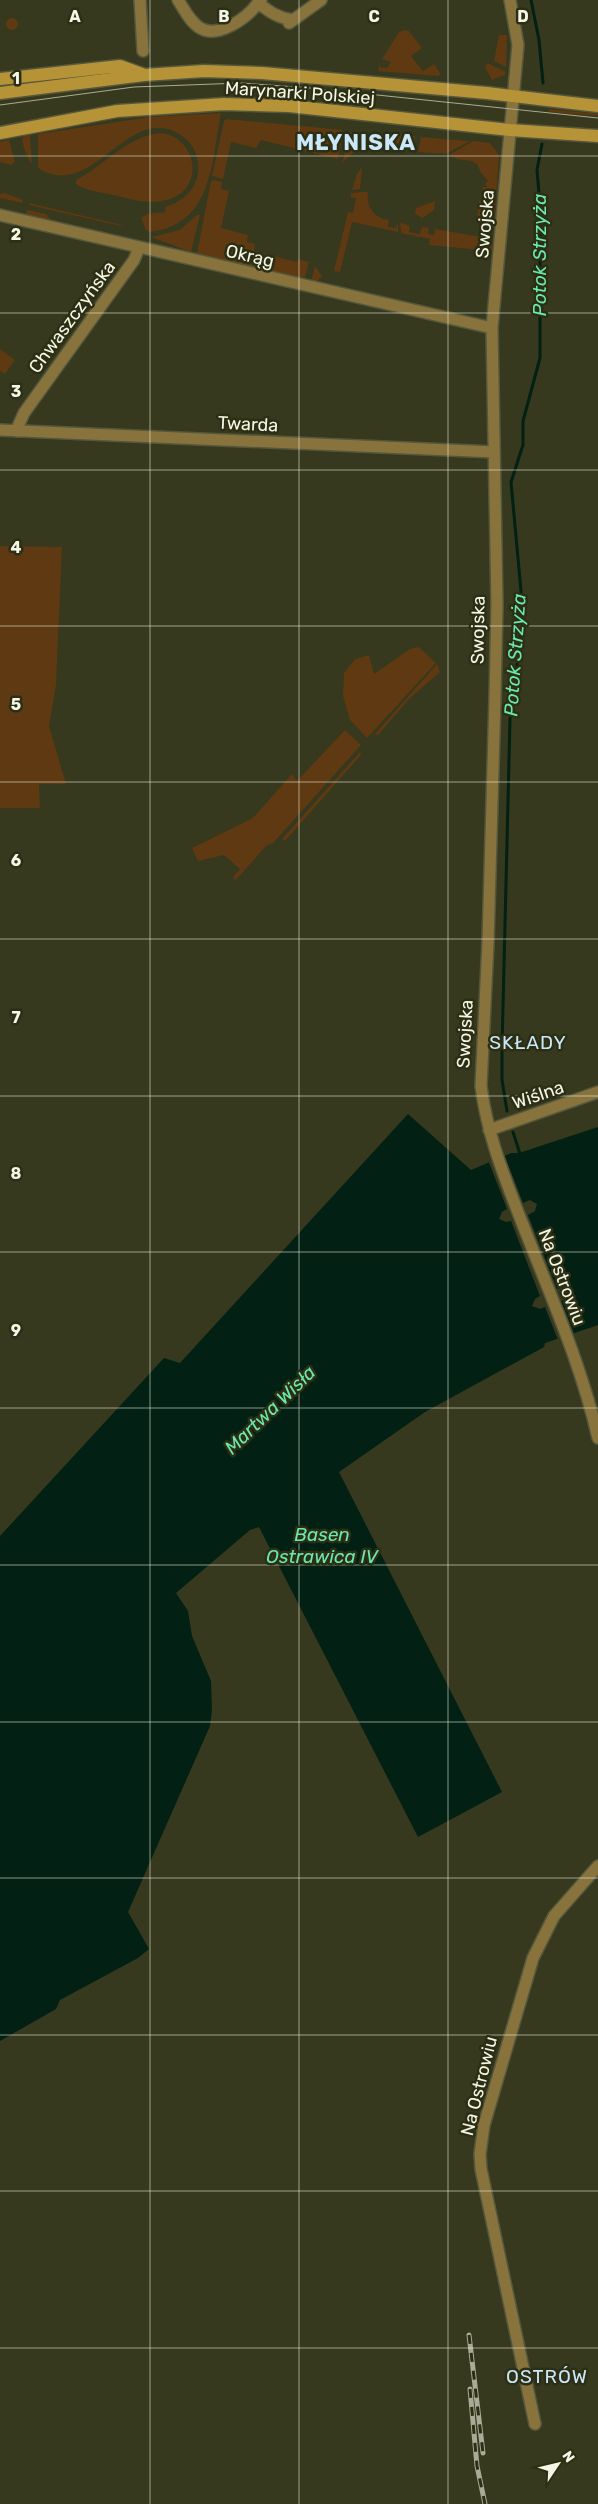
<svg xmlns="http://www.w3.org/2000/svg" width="598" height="2504" viewBox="0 0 598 2504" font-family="Rubik,sans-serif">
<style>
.green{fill:#5e3911}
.water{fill:#022013}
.pier{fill:#36391d}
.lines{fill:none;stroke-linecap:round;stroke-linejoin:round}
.stream{stroke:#022013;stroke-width:3}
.street-casing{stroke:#55573d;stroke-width:14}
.secondary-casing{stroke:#55573d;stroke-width:15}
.street{stroke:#88733d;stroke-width:11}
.secondary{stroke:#b69337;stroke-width:12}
.tram{stroke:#a9ab96;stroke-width:1}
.rail-casing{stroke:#a9ab96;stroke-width:5}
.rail{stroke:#2c2f13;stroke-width:3;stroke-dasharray:9;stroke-linecap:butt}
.grid{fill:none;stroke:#f5f7e6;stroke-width:1;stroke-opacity:0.55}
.labels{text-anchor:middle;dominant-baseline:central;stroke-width:5;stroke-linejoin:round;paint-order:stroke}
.street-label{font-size:18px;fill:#f5f7e6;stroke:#2c2f13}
.water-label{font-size:19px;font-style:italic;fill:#69e9af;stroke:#2c2f13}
.neighbourhood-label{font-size:19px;letter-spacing:1px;fill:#cae8fa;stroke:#2c2f13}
.district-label{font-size:22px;font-weight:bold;letter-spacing:1px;fill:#cae8fa;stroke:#2c2f13}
.grid-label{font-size:16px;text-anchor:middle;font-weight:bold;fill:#f5f7e6;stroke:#2c2f13;stroke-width:5;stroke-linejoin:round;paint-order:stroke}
</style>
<rect width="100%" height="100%" fill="#36391d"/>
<!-- green -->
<path class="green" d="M6 24a6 6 0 1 1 12 0a6 6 0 1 1-12 0Z
M405 30 409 31 422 48 411 56 423 71 434 64 440 73 439 76 378 71 380 62V67L387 68 391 62 382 59 399 32Z
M499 35H507L506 67 494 61Z
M487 63 505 71V75L492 80 485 67Z
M549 109 598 114V116L549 112Z
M221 113C211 164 213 225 149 232L146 230 141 218 147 214 166 212 165 207C188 201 203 181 197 158 195 148 188 139 179 134 128 102 92 203 38 168V134L150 117Z
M227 119 343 130 338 159 261 140 256 148 231 142 223 179 212 176 224 121Z
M350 132 363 133 365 138C362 149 349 154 342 164Z
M161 133C196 137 206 187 170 199 151 206 131 199 113 195 101 192 85 191 76 184V180C104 166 128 135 161 133Z
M378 133 415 136V151L389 148Z
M30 135 32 164C26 155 23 148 22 137Z
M421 137 468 141H470L446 154 418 152Z
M9 140 15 162 11 165 0 162V142Z
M473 141 490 143 499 155 496 199 482 198 483 187H487L485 184 488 181 481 173 477 164C468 158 457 162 449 155Z
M362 167 360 189 352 190 357 174Z
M214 180 222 182 221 189 229 191 221 228 248 235 247 242 255 244 254 251 297 262 298 259 309 262 304 281 200 256 201 254 197 253 211 181Z
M361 192H368C366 207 374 218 389 220L388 227 396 228 398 222V232L352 222 340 272 334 271 348 212 353 213 356 198 351 197V193Z
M5 193 23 200 22 203 0 198V194Z
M435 201 434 210 422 218 415 214 416 208Z
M479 201H496L494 219 483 225 477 219Z
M29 203 118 224 125 227 29 205Z
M27 210 46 214 51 220 26 214Z
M197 215H200L191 252 151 237 180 230Z
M400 222 410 226 409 232 420 234 422 227 429 228 428 234 434 235 435 229 487 238 492 244 491 251 429 245 430 239 401 233Z
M315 266 322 276 316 282H311Z
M0 349 15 360 5 374 0 371Z
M0 546 62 547 56 685 49 726 66 784H39L40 808H0Z
M419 647 436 663 367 738 350 720 343 696 344 673 355 659 369 655 374 674 410 649Z
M437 664 440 672 409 699 379 734 374 735Z
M345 730 361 745 273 843 266 846 236 880 233 877 240 869 224 855 198 861 192 848 253 818 292 774 297 781Z
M361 751 360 756 285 841 282 839Z"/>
<!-- water -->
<path class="water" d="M408 1114 471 1170 511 1153H519L598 1127V1325L545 1343 544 1347 425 1412 339 1472 502 1792 418 1837 259 1527 250 1530 176 1593 188 1611 192 1636 211 1681 212 1710 210 1726 128 1912 149 1949 138 1958 60 2000 56 2009 0 2041V1536L164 1358 180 1363Z"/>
<!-- pier -->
<path class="pier" d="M504 1154 523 1203 530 1200 537 1204 535 1211 528 1215 557 1289 564 1287 572 1290 569 1298 561 1301 574 1333 558 1340 545 1307 540 1309 532 1306 535 1299 540 1296 511 1221 506 1222 499 1219 502 1212 507 1209 488 1160Z"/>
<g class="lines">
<!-- stream -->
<path class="stream" d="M531 0 539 40 543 83
M507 1111 502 1080V1048L510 719 520 644 521 591 511 482 523 445V421L540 358V205L537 170 542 144
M513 1132 521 1157"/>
<defs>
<path id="street" d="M140 0 143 51
M178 0C184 9 190 22 200 28 218 39 247 18 258 3
M261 0 258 3C270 12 278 18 293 20
M510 0 518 45 492 328 497 604 495 697 488 943 481 1086C487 1134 504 1176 521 1220 549 1292 581 1363 598 1438
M289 23 321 0
M0 215 492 328
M0 430 494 452
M16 431 24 413 134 260 139 248
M489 1130 598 1092
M535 2424 481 2169 480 2154 484 2125 533 1958 554 1916 598 1866"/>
<path id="secondary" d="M0 79 120 66 142 74
M0 93 144 75 204 71 262 73 487 93 598 106
M0 133 117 111 224 104 289 106 510 130 598 136"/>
</defs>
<!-- street casing -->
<use href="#street" class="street-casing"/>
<!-- secondary casing -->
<use href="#secondary" class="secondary-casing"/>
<!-- street -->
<use href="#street" class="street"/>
<!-- secondary -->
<use href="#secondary" class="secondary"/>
<!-- tram -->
<path class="tram" d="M0 105 134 87 241 83 310 88 598 118"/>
<defs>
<path id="rail" d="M469 2335 483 2453
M470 2389 477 2466 485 2504"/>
</defs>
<!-- rail casing -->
<use href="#rail" class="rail-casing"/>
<!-- rail -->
<use href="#rail" class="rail"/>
</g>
<!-- grid -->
<path class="grid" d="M150 0V2504M299 0V2504M448 0V2504M0 156H598M0 313H598M0 470H598M0 626H598M0 782H598M0 939H598M0 1096H598M0 1252H598M0 1408H598M0 1565H598M0 1722H598M0 1878H598M0 2035H598M0 2191H598M0 2348H598"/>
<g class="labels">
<!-- street labels -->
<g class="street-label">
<text transform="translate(300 93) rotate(4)">Marynarki Polskiej</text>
<text transform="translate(485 224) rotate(-85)">Swojska</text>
<text transform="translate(250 256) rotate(13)">Okrąg</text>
<text transform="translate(72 317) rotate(-54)">Chwaszczyńska</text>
<text transform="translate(248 424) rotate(3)">Twarda</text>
<text transform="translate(478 630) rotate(-89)">Swojska</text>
<text transform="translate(465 1034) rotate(-87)">Swojska</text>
<text transform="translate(538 1095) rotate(-19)">Wiślna</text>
<text transform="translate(562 1277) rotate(69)">Na Ostrowiu</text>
<text transform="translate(479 2086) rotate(-76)">Na Ostrowiu</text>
</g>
<!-- water labels -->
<g class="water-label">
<text transform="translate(539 255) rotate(-90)">Potok Strzyża</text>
<text transform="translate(515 655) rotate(-86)">Potok Strzyża</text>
<text transform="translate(270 1410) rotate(-44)">Martwa Wisła</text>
<text x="322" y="1534">Basen<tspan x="322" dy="22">Ostrawica IV</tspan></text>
</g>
<!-- neighbourhood labels -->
<g class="neighbourhood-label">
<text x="528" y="1042">SKŁADY</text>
<text x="547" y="2376">OSTRÓW</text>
</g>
<!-- district labels -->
<g class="district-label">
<text x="356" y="142">MŁYNISKA</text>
</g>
</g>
<g class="grid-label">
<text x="75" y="22">A</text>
<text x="224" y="22">B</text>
<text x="374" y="22">C</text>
<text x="523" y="22">D</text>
<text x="16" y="84">1</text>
<text x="16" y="240">2</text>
<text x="16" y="397">3</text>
<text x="16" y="553">4</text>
<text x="16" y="710">5</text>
<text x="16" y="866">6</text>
<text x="16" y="1023">7</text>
<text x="16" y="1179">8</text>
<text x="16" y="1336">9</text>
</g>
<!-- north arrow -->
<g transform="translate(558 2464) rotate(55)" stroke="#2c2f13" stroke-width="4" paint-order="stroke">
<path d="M0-4L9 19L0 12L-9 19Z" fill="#f5f7e6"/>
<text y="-8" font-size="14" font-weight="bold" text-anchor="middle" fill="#f5f7e6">N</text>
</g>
</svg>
